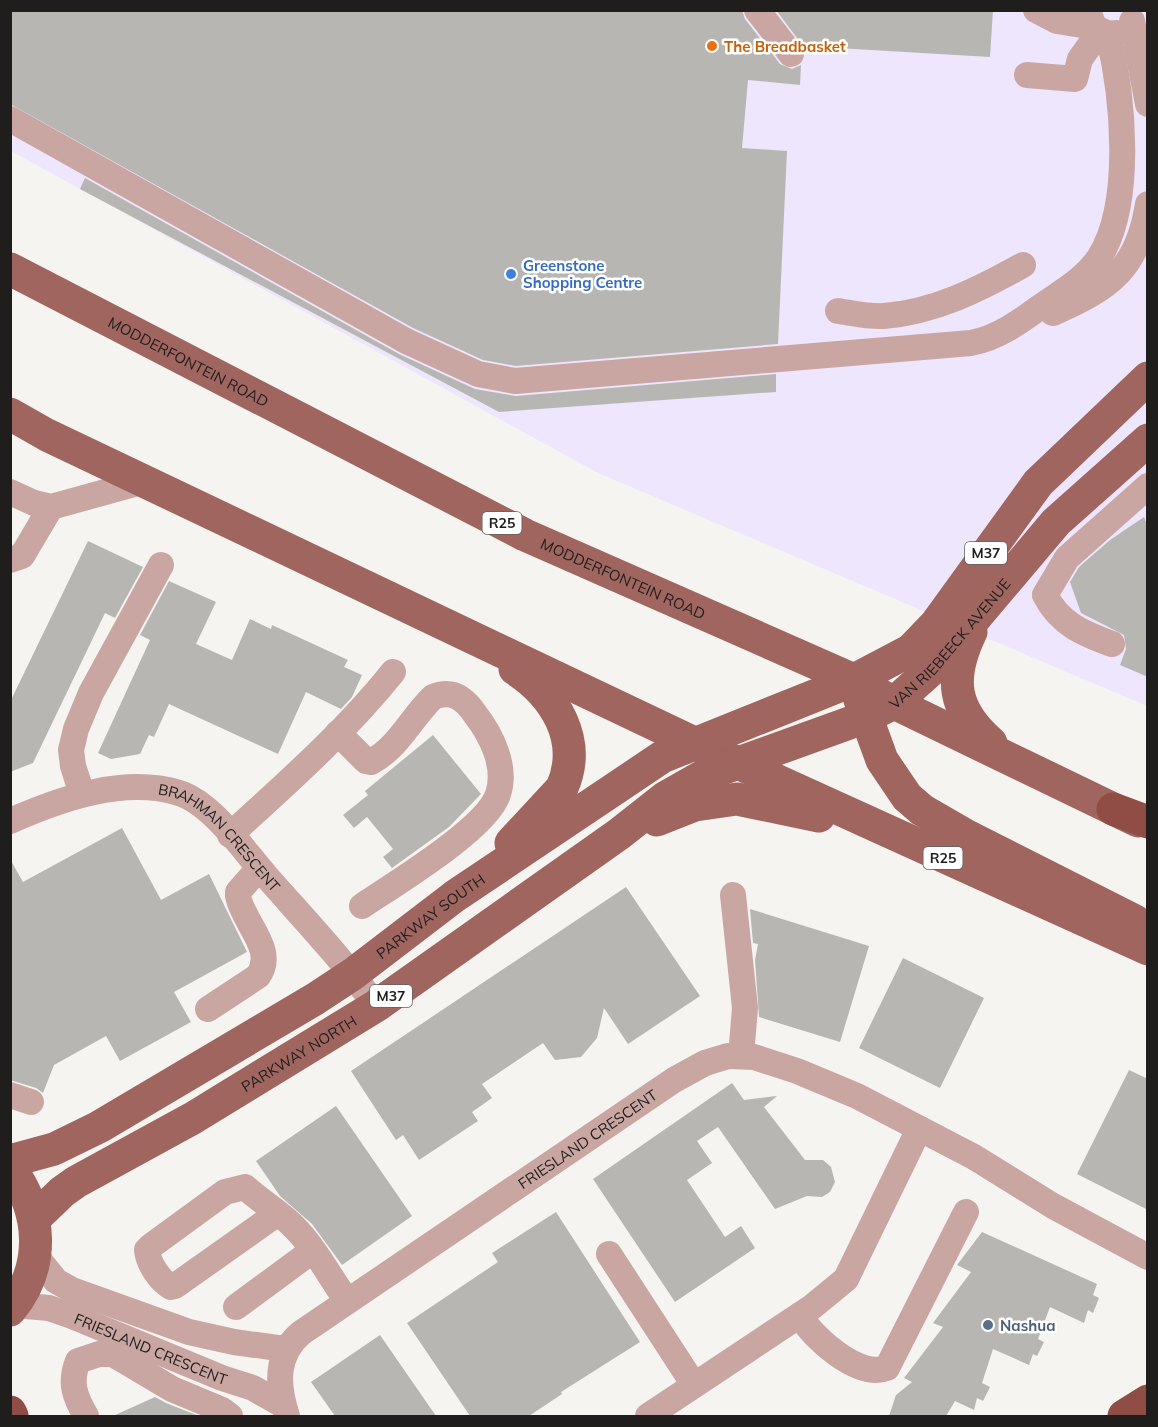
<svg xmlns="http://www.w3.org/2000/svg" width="1158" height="1427" viewBox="0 0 1158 1427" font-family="Mulish,sans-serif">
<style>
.commercial{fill:#eee6fc}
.building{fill:#b8b6b2}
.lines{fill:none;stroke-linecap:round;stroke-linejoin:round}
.minor{stroke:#c9a6a2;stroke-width:26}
.major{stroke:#9f655e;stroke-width:33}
.highway{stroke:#8f4d46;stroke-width:33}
.food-dot{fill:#e8710a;stroke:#fff;stroke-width:2}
.shop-dot{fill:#3f7fe0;stroke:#fff;stroke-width:2}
.service-dot{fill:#5c6f8a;stroke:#fff;stroke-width:2}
.labels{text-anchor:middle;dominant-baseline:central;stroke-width:5;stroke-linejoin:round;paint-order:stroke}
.shield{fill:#fff;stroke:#626261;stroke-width:1.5}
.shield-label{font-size:14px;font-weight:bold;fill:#1f1e1d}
.food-label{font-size:15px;font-weight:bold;fill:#c56008;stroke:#fff;text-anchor:start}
.shop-label{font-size:15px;font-weight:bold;fill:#366cbe;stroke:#fff;text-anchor:start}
.street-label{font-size:15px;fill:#1f1e1d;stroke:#fff}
.service-label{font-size:15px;font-weight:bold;fill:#4e5e75;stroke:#fff;text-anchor:start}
</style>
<rect width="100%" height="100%" fill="#f6f4f0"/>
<!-- commercial -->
<path class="commercial" d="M11 11H1147V706L598 473 11 151Z"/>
<!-- building -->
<path class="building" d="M10 10H742L745 19 780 64 792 69 801 65 800 85 748 80 742 148 787 151 778 344 516 366 483 360 413 328 10 104Z
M776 10H993L990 57 803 46Z
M85 178 399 354 475 389 516 396 776 374V392L499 412 80 189Z
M1144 517 1148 527V677L1120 665 1126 649 1124 635 1081 613 1070 582 1079 567 1110 540Z
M88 541 143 567 115 618 105 613 33 763 10 772V702Z
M169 581 216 602 196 644 232 660 250 619 271 629 272 625 348 660 344 667 362 675 352 697 341 709 306 692 278 754 169 704 154 737 149 735 140 754 111 759 98 753 150 640 140 635Z
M433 735 481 794 449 827 392 868 383 857 393 849 367 817 354 828 343 815 368 795 365 791Z
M122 828 161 900 209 874 247 952 174 992 191 1022 120 1061 106 1036 54 1065 43 1093 36 1088 10 1080V859L23 882Z
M626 887 700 996 628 1044 604 1008 597 1038 581 1057 555 1060 543 1043 482 1084 492 1098 472 1112 478 1121 419 1160 403 1135 396 1140 351 1071Z
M750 909 869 946 840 1042 759 1017 755 960 758 944 753 943Z
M903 958 984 998 940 1088 859 1048Z
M1129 1070 1148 1079V1210L1077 1174Z
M732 1083 744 1100 777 1096 764 1107 805 1160H823L831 1167 835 1182 830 1192 822 1197 807 1196 775 1209 718 1127 697 1141 712 1163 687 1180 725 1237 741 1226 755 1248 675 1302 593 1179Z
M336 1106 412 1216 342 1265 312 1224 280 1196 256 1161Z
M556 1212 640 1342 561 1392 562 1394 529 1416H470L407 1323 498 1262 492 1253Z
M982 1232 1097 1284 1093 1295 1099 1298 1093 1313 1088 1310 1084 1323 1050 1307 1038 1339 1044 1342 1037 1356 1033 1354 1029 1365 993 1349 982 1383 990 1387 983 1401 977 1398 974 1410 955 1401 946 1416H889L896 1395 912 1382 904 1378 943 1327 933 1323 971 1272 957 1265Z
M380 1335 436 1416H335L311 1382Z
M155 1397 166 1403 199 1416H113Z"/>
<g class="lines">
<!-- minor -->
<g class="minor">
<path d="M757 10 791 54"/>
<path d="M1036 10 1057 21 1094 27"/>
<path d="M1088 10 1094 27 1108 34 1117 33"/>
<path d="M1132 21 1148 104"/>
<path d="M1027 75 1075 79 1080 59 1100 31"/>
<path d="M10 119 406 341 478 374 515 381 971 343C998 338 1021 321 1043 305 1063 291 1085 279 1099 258 1134 203 1123 95 1108 34"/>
<path d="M838 311C852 313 869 317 884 316 935 312 980 289 1023 265"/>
<path d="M1053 313C1110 288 1138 269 1148 204"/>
<path d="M10 492 34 503 51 507 145 481"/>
<path d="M10 560 22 556 51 507"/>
<path d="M1112 644C1082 633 1060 624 1045 595L1067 558 1148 486"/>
<path d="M338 733 366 761 371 762C399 747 411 718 433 697 452 689 465 699 475 714 492 736 507 767 498 794 488 828 393 885 362 906"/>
<path d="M82 794 73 766 71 750 76 729 91 693 161 565"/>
<path id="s1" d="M10 821C60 799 124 776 179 793 212 803 244 851 267 877 304 919 343 960 376 1006"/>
<path d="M230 835C287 783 345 732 393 672"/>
<path d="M733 895 745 1008 741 1056"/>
<path d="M208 1009 258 976C277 950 243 923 238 896V892L259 868"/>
<path d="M10 1095 31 1102"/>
<path d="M278 1213 175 1286 171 1287C160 1281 148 1263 147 1250L151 1246 225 1192 245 1187C260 1201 278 1211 292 1225 314 1246 330 1277 347 1301"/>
<path d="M609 1254 694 1385"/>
<path d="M35 1255 56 1281 72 1290 189 1332 234 1342 285 1349"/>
<path id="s2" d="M15 1305 49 1308 72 1316 222 1378 253 1388 283 1405"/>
<path d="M236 1307 312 1251"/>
<path d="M800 1315C812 1338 859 1379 887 1368L966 1212"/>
<path d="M86 1416C75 1397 69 1383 78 1361L99 1354H113L172 1389 222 1410 230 1416"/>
<path id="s3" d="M287 1416C277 1386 275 1355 301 1333L674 1080 705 1063 728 1056 754 1057 797 1071 857 1096 974 1157 1053 1206 1148 1257"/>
<path d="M648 1416 812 1307 846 1279 919 1129"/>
</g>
<!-- major -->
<g class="major">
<path id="s4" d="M10 269 525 535 854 680 894 703 1138 821"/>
<path d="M10 414 47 435 694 743 1148 949"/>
<path d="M971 632C949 678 952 709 991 743"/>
<path d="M859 697 882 760 907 797 922 810 967 836 1135 921"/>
<path d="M657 820 695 805 737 799 819 816"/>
<path d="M511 843 562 788C583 740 555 695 515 669"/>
<path id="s5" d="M10 1161 54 1149 99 1127 315 999 353 974 455 896 662 757 854 680 911 650 936 624 1038 483 1148 378"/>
<path d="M10 1168C42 1211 46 1267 10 1310"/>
<path id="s6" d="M35 1218 62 1192 76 1182 193 1118 376 1006 619 834 666 797 705 775 866 717 894 703 931 670 1056 522 1148 440"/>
</g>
<!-- highway -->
<path class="highway" d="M1113 809 1148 822
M10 1412 12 1416
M1124 1416 1148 1401"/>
</g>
<!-- markers -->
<circle class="food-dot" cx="712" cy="46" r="6"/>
<circle class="shop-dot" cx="511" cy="274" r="6"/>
<circle class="service-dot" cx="988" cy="1325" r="6"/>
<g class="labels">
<!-- shield labels -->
<g class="shield">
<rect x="482.5" y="512" width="39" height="22" rx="4.5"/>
<rect x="965" y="542" width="42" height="22" rx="4.5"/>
<rect x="923.5" y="847" width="39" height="22" rx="4.5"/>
<rect x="370" y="985" width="42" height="22" rx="4.5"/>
</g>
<g class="shield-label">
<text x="502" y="523">R25</text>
<text x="986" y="553">M37</text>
<text x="943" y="858">R25</text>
<text x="391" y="996">M37</text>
</g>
<!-- food labels -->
<g class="food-label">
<text x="724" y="46">The Breadbasket</text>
</g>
<!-- shop labels -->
<g class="shop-label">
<text x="523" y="265">Greenstone<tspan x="523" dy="17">Shopping Centre</tspan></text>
</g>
<!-- street labels -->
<g class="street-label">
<text stroke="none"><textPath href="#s4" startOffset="201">MODDERFONTEIN ROAD</textPath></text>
<text stroke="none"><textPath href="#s4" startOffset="687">MODDERFONTEIN ROAD</textPath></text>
<text stroke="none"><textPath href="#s6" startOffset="1089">VAN RIEBEECK AVENUE</textPath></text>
<text stroke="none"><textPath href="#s1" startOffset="234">BRAHMAN CRESCENT</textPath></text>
<text stroke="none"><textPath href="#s5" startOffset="489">PARKWAY SOUTH</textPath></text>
<text stroke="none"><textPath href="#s6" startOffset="312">PARKWAY NORTH</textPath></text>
<text stroke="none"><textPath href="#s3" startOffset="436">FRIESLAND CRESCENT</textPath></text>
<text stroke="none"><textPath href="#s2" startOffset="144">FRIESLAND CRESCENT</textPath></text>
</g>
<!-- service labels -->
<g class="service-label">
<text x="1000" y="1325">Nashua</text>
</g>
</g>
<!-- border -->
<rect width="1158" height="1427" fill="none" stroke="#1f1e1d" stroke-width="24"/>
</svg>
